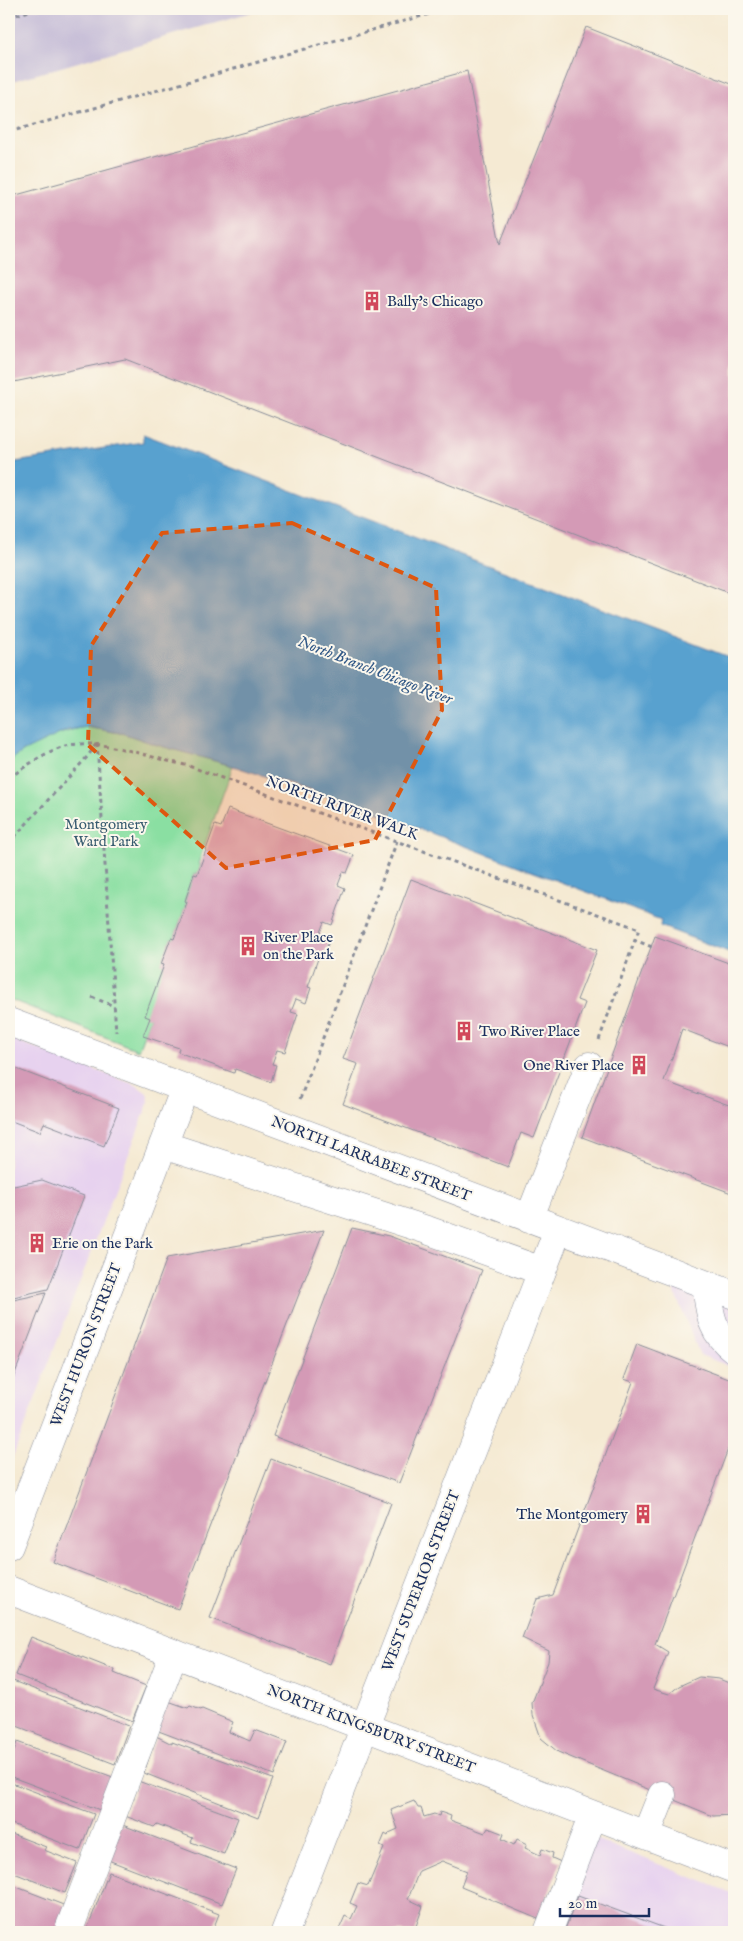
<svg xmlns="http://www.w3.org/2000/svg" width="743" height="1941" viewBox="0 0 743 1941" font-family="'IM FELL English',serif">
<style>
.built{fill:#e7d2ef}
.industrial{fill:#c8bfd8}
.green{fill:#8adfa2;stroke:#528780}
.water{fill:#58a1cf;stroke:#3a6896}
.building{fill:#d49ab6}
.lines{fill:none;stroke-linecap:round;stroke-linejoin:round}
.minor-casing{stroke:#888c98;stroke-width:29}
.path{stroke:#888c98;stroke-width:3;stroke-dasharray:4 4;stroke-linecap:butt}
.minor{stroke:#fff;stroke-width:28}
.marked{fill:#de5710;fill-opacity:0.2;stroke:#de5710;stroke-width:4;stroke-dasharray:10 6;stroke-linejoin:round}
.labels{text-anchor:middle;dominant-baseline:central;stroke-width:4;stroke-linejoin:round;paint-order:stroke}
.poi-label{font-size:15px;fill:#1b2f5e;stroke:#fbf7ec;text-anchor:start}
.street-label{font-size:15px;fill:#1b2f5e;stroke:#fbf7ec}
.park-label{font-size:15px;fill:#375b6f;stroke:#fbf7ec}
.water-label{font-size:16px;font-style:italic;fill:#305786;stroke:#fbf7ec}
</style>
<rect width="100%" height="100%" fill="#fbf7ec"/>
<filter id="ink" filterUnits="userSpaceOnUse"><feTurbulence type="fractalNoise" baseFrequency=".02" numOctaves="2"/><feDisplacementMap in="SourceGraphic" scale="10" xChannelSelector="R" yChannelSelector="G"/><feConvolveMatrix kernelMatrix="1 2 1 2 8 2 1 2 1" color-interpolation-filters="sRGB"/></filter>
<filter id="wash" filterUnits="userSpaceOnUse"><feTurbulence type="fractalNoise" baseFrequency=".0096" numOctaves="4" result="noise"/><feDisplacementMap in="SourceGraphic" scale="20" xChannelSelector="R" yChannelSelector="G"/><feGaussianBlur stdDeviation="1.12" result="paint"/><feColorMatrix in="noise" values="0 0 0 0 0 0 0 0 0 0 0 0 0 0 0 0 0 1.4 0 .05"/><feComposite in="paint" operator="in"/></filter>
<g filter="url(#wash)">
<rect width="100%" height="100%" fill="#f5ead3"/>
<!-- built -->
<path class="built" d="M9 1038 136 1085 147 1093 149 1101 9 1467Z
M671 1283 734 1308V1368L700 1355Z
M590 1837 734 1894V1932H553Z"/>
<!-- industrial -->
<path class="industrial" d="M9 9H262L9 82Z"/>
<!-- green -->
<path class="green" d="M87 727 125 734 157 745 233 766 198 864 201 865 197 875 194 874 185 900 187 902 174 939 171 938 150 1018 138 1050 9 999V761C32 744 58 732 87 727Z"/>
<!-- water -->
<path class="water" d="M143 434 734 659V954L660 926 661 920 370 810 233 766 157 745 125 734 87 727 68 730 24 751 9 761V463L143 442Z"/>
<g id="blocks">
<!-- building -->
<path class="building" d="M586 27 734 85V595L125 359 9 383V197L467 71 500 244Z
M228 809 354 855 347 873 343 872 338 885 345 888 332 925 324 922 319 935 330 939 324 954 320 953 308 987 311 988 306 1003 296 999 291 1012 298 1014 285 1052 277 1050 272 1064 276 1065 271 1082 235 1069 234 1073 178 1052 179 1048 143 1036 150 1018 145 1016 164 965 161 964 171 938 174 939 187 902 185 901 194 874 197 875 215 825 221 827Z
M411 879 597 950 577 1000 585 1003 534 1138 521 1133 508 1167 343 1104 358 1064 343 1059Z
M655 936 734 965V1049L682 1029 664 1081 734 1107V1194L582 1137Z
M9 1066 119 1108 104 1146 44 1123 40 1132 9 1120Z
M42 1180 84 1196 48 1289 9 1298V1187Z
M352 1228 389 1236 482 1270 399 1483 273 1436Z
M324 1230 238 1450H239L178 1609 53 1562 167 1258Z
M46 1293 9 1389V1301Z
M637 1344 734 1381V1433L655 1644 668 1652 653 1689 669 1694 679 1686 699 1677 719 1679 734 1685V1815L713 1816 558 1752 541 1738 533 1715 532 1703 548 1662 549 1651 522 1638 537 1599 553 1595 633 1382 624 1379Z
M271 1459 391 1503 330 1664 210 1618Z
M31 1637 115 1670 114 1673 146 1686 132 1721 16 1675Z
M13 1681 129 1726 115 1764 9 1723V1691Z
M168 1701 188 1708 190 1706 201 1710 202 1709 233 1722 229 1732 250 1741 255 1730 287 1742 274 1775 156 1730Z
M156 1736 172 1744V1742L273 1779 258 1818 144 1773Z
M17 1742 113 1777 100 1810 9 1776V1765Z
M138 1781 238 1818 224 1854 191 1842 193 1838 157 1824 154 1827 125 1816Z
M9 1782 94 1814 80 1850 9 1823Z
M414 1801 418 1808H421L424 1817 434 1814 439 1816 440 1812 451 1816 450 1820 485 1833 488 1828 504 1834 502 1839 514 1845 517 1839 527 1844 525 1848 540 1855 542 1849 553 1853 552 1858 561 1862 538 1919 461 1887 467 1871 442 1861 419 1871 408 1899 423 1906 414 1932H338L345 1916 351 1919 357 1906 350 1903 358 1883 368 1886 384 1848 380 1846 385 1834 388 1836 389 1833 398 1829 391 1810Z
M120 1824 236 1869 222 1904 108 1860Z
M9 1833 46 1847 44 1850 77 1863 65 1893 9 1871Z
M109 1872 219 1914 212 1932H86Z
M9 1884 66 1906 56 1932H27L9 1925Z
M578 1896 675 1932H564Z"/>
</g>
</g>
<g filter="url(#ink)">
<use href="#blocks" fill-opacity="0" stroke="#888c98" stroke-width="1"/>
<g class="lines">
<defs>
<path id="minor" d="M9 1022 734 1295
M163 1145 427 1230 542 1271
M529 1219 589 1066
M706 1285C710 1313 710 1331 734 1349
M9 1546 185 1088
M9 1590 734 1869
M646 1835 662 1795
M68 1932 174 1653
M285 1932 558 1230
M548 1932 593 1815"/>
</defs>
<!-- minor casing -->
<use href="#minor" class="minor-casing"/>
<!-- path -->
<path class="path" d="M9 17 36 9
M9 132 447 9
M97 743 116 1032
M9 778C26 766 49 749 69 745 107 739 148 758 186 765L639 929 635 940 652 947
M9 843 88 756 96 744
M92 997 114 1006
M599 1040 635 940
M300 1099 397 841"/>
<!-- minor -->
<use href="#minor" class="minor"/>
</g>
</g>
<!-- marked area -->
<path class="marked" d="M292 523 436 588 442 710 375 840 226 868 88 745 91 646 162 533Z"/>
<!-- icons -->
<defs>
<symbol id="building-bare" viewBox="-9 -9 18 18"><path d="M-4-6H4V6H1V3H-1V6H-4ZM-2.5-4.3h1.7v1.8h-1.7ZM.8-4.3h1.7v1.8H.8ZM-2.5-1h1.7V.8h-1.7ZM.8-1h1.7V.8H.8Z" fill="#d1495b" stroke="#fbf7ec" stroke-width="2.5" paint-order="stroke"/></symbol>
</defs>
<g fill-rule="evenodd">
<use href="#building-bare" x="358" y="287" width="28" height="28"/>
<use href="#building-bare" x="234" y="932" width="28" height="28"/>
<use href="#building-bare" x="450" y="1017" width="28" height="28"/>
<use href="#building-bare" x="625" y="1051" width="28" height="28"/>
<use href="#building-bare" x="23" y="1229" width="28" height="28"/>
<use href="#building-bare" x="629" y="1500" width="28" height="28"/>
</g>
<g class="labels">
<!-- poi labels -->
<g class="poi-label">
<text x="387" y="301">Bally's Chicago</text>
<text x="263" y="937">River Place<tspan x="263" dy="17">on the Park</tspan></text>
<text x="479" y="1031">Two River Place</text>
<text x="624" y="1065" text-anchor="end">One River Place</text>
<text x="52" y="1243">Erie on the Park</text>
<text x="628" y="1514" text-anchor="end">The Montgomery</text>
</g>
<!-- street labels -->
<g class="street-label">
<text transform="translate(342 808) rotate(20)">NORTH RIVER WALK</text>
<text transform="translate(371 1159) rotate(21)">NORTH LARRABEE STREET</text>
<text transform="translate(86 1345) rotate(-69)">WEST HURON STREET</text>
<text transform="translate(421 1581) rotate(-69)">WEST SUPERIOR STREET</text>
<text transform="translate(371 1729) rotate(21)">NORTH KINGSBURY STREET</text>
</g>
<!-- park labels -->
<g class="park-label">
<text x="106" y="824">Montgomery<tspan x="106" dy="17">Ward Park</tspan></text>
</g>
<!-- water labels -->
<g class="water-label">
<text transform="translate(375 671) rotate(21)">North Branch Chicago River</text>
</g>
</g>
<!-- margin -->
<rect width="743" height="1941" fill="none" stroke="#fbf7ec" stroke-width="30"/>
<!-- scale -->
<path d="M560 1908v8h89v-8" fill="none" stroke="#1b2f5e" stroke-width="2.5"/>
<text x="568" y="1908" font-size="15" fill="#1b2f5e" stroke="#fbf7ec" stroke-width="4" paint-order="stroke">20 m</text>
</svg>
